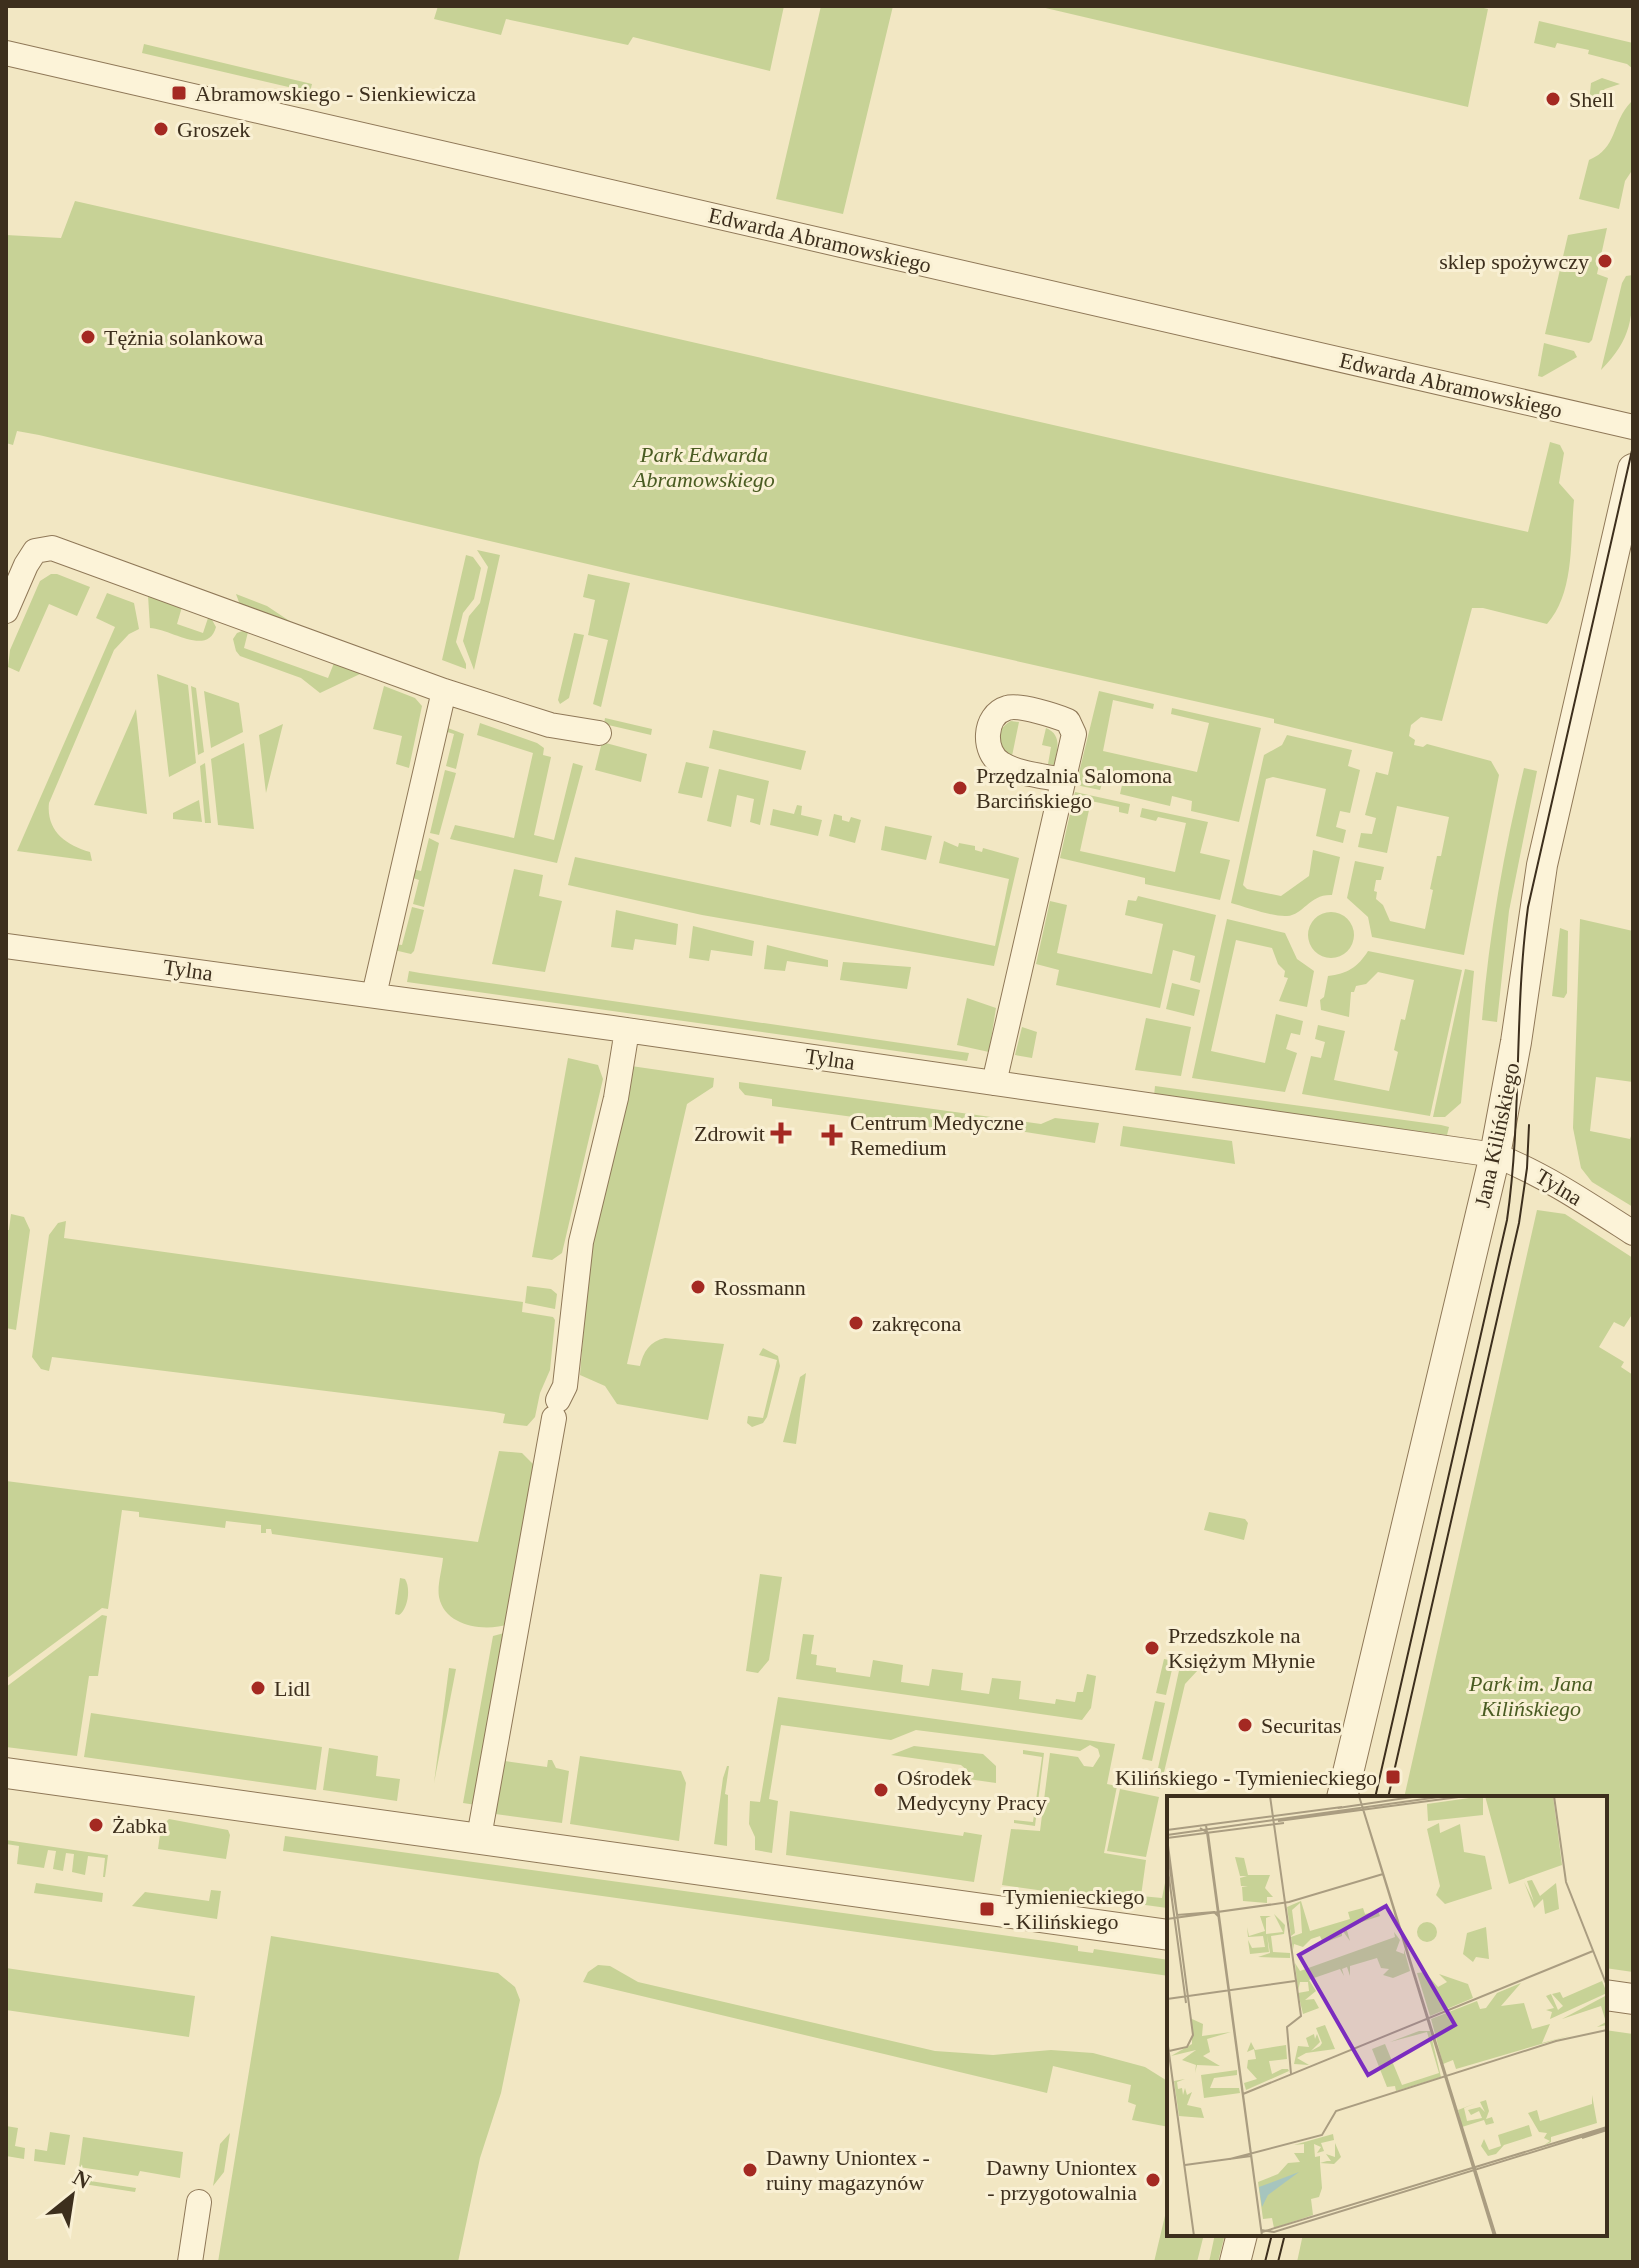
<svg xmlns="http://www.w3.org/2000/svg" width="1639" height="2268" viewBox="0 0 1639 2268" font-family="Georgia,serif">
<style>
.green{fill:#c7d296}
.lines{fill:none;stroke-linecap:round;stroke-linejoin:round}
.minor-casing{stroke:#8f7858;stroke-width:26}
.tertiary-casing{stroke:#8f7858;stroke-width:32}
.minor{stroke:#fcf3d8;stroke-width:24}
.tertiary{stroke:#fcf3d8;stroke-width:30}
.tram{stroke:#3d2f1d;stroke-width:2}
.poi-dot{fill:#a42922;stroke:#f9f0d4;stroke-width:3}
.labels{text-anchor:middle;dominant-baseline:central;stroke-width:6;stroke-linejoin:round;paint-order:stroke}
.poi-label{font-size:22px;fill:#3d2f1d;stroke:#f9f0d4;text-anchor:start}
.street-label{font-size:22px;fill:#3d2f1d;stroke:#f9f0d4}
.park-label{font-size:22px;font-style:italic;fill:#4a5c22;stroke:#f9f0d4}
.inset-road{fill:none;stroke:#aa9d81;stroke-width:2}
.view{fill:#7b2cbf;fill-opacity:0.15;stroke:#7b2cbf;stroke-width:4}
.inset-edge{fill:none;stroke:#3d2f1d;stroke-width:4}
</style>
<rect width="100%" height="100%" fill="#f2e7c3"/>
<!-- green -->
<path class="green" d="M438 6H784L770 71 633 37 628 45 506 19 501 35 434 19Z
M821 6H893L843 214 776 199Z
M1037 6H1475L1488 9 1468 107Z
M1539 21 1633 43V69L1627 64 1588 54 1589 50 1557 43 1555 48 1534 43Z
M144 44 312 84 310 92 142 53Z
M1602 78 1620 84 1605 89 1589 103 1591 83Z
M1631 102H1633V169L1625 181 1619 209 1579 199 1589 160C1618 148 1611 123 1631 102Z
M75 201C560 310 1043 425 1528 532L1550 442 1560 445 1564 453 1559 483 1574 500C1570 540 1575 593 1547 624L1483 608H1472L1442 721 1421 717 1411 725 1409 736 1415 740 1414 745 1423 747 1427 744 1491 761 1499 775 1464 955 1372 937 1368 917 1347 898 1355 861 1384 867 1381 880H1376L1374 891 1377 892 1376 899 1383 905 1390 921 1425 929 1433 890 1430 889 1437 856H1441L1449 817 1397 806 1387 853 1358 847 1361 833 1372 834 1376 818 1365 815 1376 772 1388 775 1393 752 1274 723V719L630 574 39 435 17 431 13 445 6 443V235L61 238Z
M1607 228 1597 274 1608 278 1592 340 1589 343 1545 334 1568 235Z
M1633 275C1633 317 1632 339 1601 370L1622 283 1626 276Z
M1544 343 1574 351 1577 357 1542 377 1538 376Z
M477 550 500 555 474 670 463 641 469 616 480 603 488 567Z
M466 555 473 557 481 568 474 599 463 613 456 642 466 664V669L442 660Z
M51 574H57L90 587 77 616 49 604 19 672 8 667 10 650 40 581Z
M588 574 630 583 601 707 593 704 608 640 588 635 595 600 583 597Z
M107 593 134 603 139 629 129 634 114 650 49 803C46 830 65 845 90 852L92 861 17 851 115 627 96 618Z
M236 594 267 606 303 630 240 605Z
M148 595 182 607 177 624 203 633 208 618H211L216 627C208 657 171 629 150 628Z
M245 630 248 632 244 648 328 678 334 663 353 668 360 674 320 693 301 678 240 656 236 651 233 639 237 633Z
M574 633 584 635 569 698 560 704 558 700Z
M157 674 188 685 196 763 169 777Z
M191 686 196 688 204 752 198 755Z
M384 686 415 698 422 706 409 768 396 764 402 736 373 729Z
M204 691 239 703 243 732 211 748Z
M1099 691 1154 704 1153 709 1113 700 1103 751 1197 772 1209 723 1171 714 1172 708 1261 728 1239 822 1191 811 1192 801 1172 796 1170 806 1120 794 1122 785 1103 780 1100 790 1076 785Z
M136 709 147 814 94 805Z
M605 718 652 729 651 735 604 724Z
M1011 721 1019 722 1012 756 1002 750C999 736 997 729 1011 721Z
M480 723 537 743 544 748 543 755 551 757 534 835 554 840 573 763 583 766 557 863 450 839 455 825 514 838 533 753 477 735Z
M283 724 266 793 259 735Z
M445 727 464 734 456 769 446 766 454 734 444 731Z
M1046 728C1063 735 1057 751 1054 765L1048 764 1051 747 1042 745Z
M713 730 806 751 801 770 709 748Z
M1287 735 1352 750 1348 766 1360 770 1350 813 1340 811 1336 827 1346 830 1343 843 1316 836 1326 789 1273 777 1266 779 1243 885 1247 889 1281 896 1309 876 1313 850 1340 857 1332 895C1309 894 1304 915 1287 916 1273 917 1246 907 1231 903L1264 755 1282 745Z
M602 742 647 754 641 782 595 770Z
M244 743 254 829 218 825 211 759Z
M686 762 709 767 702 798 678 793Z
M205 763 211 823H205L200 766Z
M1524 768 1537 771 1509 911 1497 1022 1482 1020C1489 934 1504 851 1524 768Z
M719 769 769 781 760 825 750 822 754 799 737 795 731 827 707 821Z
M445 770 456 773 439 835 430 833Z
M1075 792 1130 804 1128 814 1119 812V807L1091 801 1080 851 1175 872 1186 823 1158 817 1156 821 1140 817 1142 808 1208 822 1200 853 1230 860 1220 900 1145 884V878L1060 858Z
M199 800 202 822 173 819V813Z
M797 805 802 806 801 815 822 820 818 836 770 825 773 809 794 814Z
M834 814 842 816V820L849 822 851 817 861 820 855 843 829 836Z
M885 826 932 836 926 860 881 850Z
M429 838 439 843 424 907 413 904 419 880 410 877 412 869 421 871Z
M944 841 958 847 959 843 975 846V850L982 852 983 848 1019 858 994 966 702 915 568 885 575 857 995 946 1009 879 939 863Z
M514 869 543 875 539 896 562 901 545 972 492 964Z
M1138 896 1216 915 1200 983 1190 980 1195 956 1173 950 1160 1008 1056 985 1059 970 1036 964 1050 901 1067 905 1057 953 1152 974 1163 924 1125 915 1128 900 1136 901Z
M412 907 424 910 414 951 411 954 394 950 395 944 402 945Z
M616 910 678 924 676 945 635 939 633 950 611 947Z
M1308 935a23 23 0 1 1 46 0a23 23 0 1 1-46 0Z
M1227 919 1285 933 1297 959 1314 971 1307 1007 1279 1001 1288 978 1284 977 1285 971 1278 964 1272 948 1236 940 1211 1051 1265 1063 1276 1014 1303 1021 1300 1035 1291 1033 1286 1049 1297 1053 1285 1092 1192 1078Z
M1580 919 1633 931V1082L1596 1077 1590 1131 1630 1139 1633 1130V1207L1592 1182 1581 1168 1573 1128Z
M693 926 754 941 752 956 711 950 709 961 689 958Z
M1560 928 1568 931 1567 993 1564 998 1552 996Z
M767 945 828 960V967L787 961 785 971 764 969Z
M1368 951 1462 970 1430 1116 1302 1094 1311 1056 1321 1058 1325 1042 1315 1039 1318 1025 1345 1031 1334 1080 1389 1091 1398 1052 1394 1050 1401 1019 1405 1020 1414 980 1378 972 1366 984 1356 986 1354 992H1351L1349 1017 1321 1010 1320 1000 1324 997 1328 976C1347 974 1358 967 1368 951Z
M843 962 911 967 907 989 840 980Z
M1465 969 1474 971 1461 1103 1445 1117H1433Z
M409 971 420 973 969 1053 967 1061 407 982Z
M1172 983 1200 990 1194 1016 1166 1009Z
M967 998 996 1008 989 1052 957 1045Z
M1146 1018 1191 1027 1181 1076 1135 1070Z
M1022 1027 1037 1032 1032 1058 1015 1055Z
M568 1058 598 1065 603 1079 562 1253 552 1260 532 1257Z
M631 1066 714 1078 713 1087 687 1104 627 1364 640 1366C643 1352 650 1341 665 1338L724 1344 708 1420 617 1404 605 1386 580 1375 589 1262Z
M739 1082 1041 1124 1055 1118 1099 1123 1095 1143 974 1124 972 1133 772 1106V1099L745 1095 739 1088Z
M1155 1086 1441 1125 1449 1127 1447 1135 1154 1096Z
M1123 1126 1232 1141 1235 1164 1120 1146Z
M1537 1210 1565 1214 1633 1258V1313L1624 1327 1614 1322 1599 1347 1624 1362 1621 1367 1633 1375V1972L1605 1968V1798H1404Z
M11 1214 24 1217 30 1230 16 1330 6 1328V1230H9Z
M66 1221 64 1238 523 1302 522 1312 553 1317 555 1320 550 1370 540 1393 535 1417 527 1426 503 1423 505 1414 495 1412 52 1357 49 1371 41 1369 32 1357 49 1235 58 1223Z
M527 1286 551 1289 557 1294 555 1309 525 1303Z
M763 1348 778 1356 780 1366 767 1417 763 1423 752 1427 747 1423 748 1416 763 1418 777 1360 759 1355Z
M806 1373 796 1444 783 1442 800 1377Z
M499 1451 522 1453 534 1465 509 1624C485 1632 445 1627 439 1597 437 1585 442 1570 443 1558L272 1534 271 1529H266V1533H261V1525L226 1521 225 1528 139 1517V1512L122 1510 108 1609 102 1608 6 1679V1481L478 1542Z
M1209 1512 1245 1519 1248 1523 1244 1540 1204 1530Z
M760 1574 782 1577 769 1660 758 1673 746 1671Z
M400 1578 405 1579C411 1588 408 1609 399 1615L395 1614Z
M102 1615 107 1616 98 1676H89L77 1756 6 1747V1687Z
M508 1632 476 1805 463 1803 493 1636Z
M803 1634 814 1635 811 1654 817 1655 816 1665 836 1668V1672L870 1677 873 1660 903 1665 901 1682 929 1686 932 1669 963 1673 961 1690 989 1694 992 1678 1021 1681 1019 1699 1055 1704 1056 1699 1075 1702 1077 1692H1083L1087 1674 1096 1676 1091 1708 1082 1720 796 1679Z
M1164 1659 1174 1661 1166 1695 1156 1693Z
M1180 1666 1198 1670 1185 1684 1160 1789 1154 1787Z
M449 1668 456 1669 434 1783Z
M778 1697 1115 1744 1107 1784 1117 1786 1104 1853 1146 1860 1141 1896 1162 1898 1169 1863 1167 1908 1002 1885 1011 1829 1040 1831 1050 1753 1078 1757 1084 1766 1093 1767 1100 1756 1098 1749 1090 1745 1080 1751 916 1730 891 1740 883 1739 781 1725 769 1799 778 1801 772 1853 755 1850V1837L749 1824 750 1801 760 1802Z
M1155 1701 1165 1703 1152 1761 1142 1759Z
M91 1713 322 1747 316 1790 84 1757Z
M914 1746 983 1754 996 1766V1783L968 1779V1771L961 1765 891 1755Z
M329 1748 378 1756 376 1776 400 1779 397 1801 323 1790Z
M1023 1750 1044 1753 1035 1826 1014 1823V1820L1033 1822 1042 1757 1023 1754Z
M580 1756 681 1771 686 1783 679 1841 570 1824Z
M497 1760 547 1767 548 1760H552L556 1768 569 1771 562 1823 488 1813Z
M727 1766H729L725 1794 728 1795 727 1846 714 1844 723 1778Z
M1120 1789 1159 1797 1146 1857 1107 1851Z
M790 1811 963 1836 964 1832 982 1835 974 1882 786 1855Z
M169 1819 228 1830 230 1835 226 1859 158 1849 161 1827Z
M285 1836 1053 1942 1078 1946V1951L1093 1953 1094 1949 1169 1960V1976L283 1851Z
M6 1840 108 1855 105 1877H103L105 1858 88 1856 85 1875 72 1872 74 1854 66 1853 63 1871 53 1869 56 1851 48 1850 44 1868 17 1864 19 1846 6 1844Z
M36 1883 103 1893 102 1902 34 1893Z
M211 1890 221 1891 217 1919 132 1906 145 1892 209 1901Z
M271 1936 498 1973 515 1987 520 2000 501 2093 480 2158 458 2262H218Z
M598 1965 610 1966 638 1982 935 2051 993 2055 1051 2050 1093 2053 1145 2067 1169 2082V2127L1132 2120 1136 2105 1128 2102 1131 2085 1053 2066 1047 2093 583 1982 588 1972Z
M6 1968 195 1996 189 2037 6 2010Z
M1605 2030 1633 2034V2262H1297L1303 2234H1605Z
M6 2126 18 2128 15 2146 25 2148 24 2159 6 2156Z
M50 2132 70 2135 65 2165 34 2161 35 2149 47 2151Z
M230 2133 224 2172 213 2186 220 2144Z
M83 2137 183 2152 180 2178 140 2171 138 2176 79 2167Z
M77 2179 136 2188 135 2192 77 2183Z
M1169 2199V2234H1204L1197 2262H1154Z
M1215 2234H1225L1218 2262H1209Z"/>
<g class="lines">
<defs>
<path id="minor" d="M6 53 1633 427
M6 611 26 565 35 551 52 548 444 691 550 725 599 733
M6 946 612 1028 1495 1155C1545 1175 1588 1204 1633 1233
M374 995 444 691
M994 1083 1074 734 1068 721C1056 716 1019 704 1007 708 983 715 982 753 1002 764 1018 774 1044 776 1063 780
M558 1400 565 1386 581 1242 616 1098 627 1030
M479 1837 554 1418
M190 2262 199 2202"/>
<path id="tertiary" d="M6 1773 1169 1935
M1342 1798 1495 1155 1516 1042 1542 865 1633 469
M1605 1995 1633 1999
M1235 2262 1242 2234"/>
</defs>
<!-- minor casing -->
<use href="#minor" class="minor-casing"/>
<!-- tertiary casing -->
<use href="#tertiary" class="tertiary-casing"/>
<!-- minor -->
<use href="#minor" class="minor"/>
<!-- tertiary -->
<use href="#tertiary" class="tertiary"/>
<!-- tram -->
<path class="tram" d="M1375 1798 1507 1220C1522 1116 1514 1011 1528 907L1633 446
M1388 1798 1519 1223 1527 1168 1529 1125
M1265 2262 1272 2234
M1278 2262 1285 2234"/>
</g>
<!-- markers -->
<g class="poi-dot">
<rect x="171" y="85" width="16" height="16" rx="4"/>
<circle cx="1553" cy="99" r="8"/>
<circle cx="161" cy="129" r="8"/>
<circle cx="1605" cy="261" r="8"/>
<circle cx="88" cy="337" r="8"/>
<circle cx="960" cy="788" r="8"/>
<path d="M777 1121h8v8h8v8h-8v8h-8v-8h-8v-8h8z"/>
<path d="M828 1123h8v8h8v8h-8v8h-8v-8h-8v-8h8z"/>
<circle cx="698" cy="1287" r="8"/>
<circle cx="856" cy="1323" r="8"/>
<circle cx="1152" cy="1648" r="8"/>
<circle cx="258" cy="1688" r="8"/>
<circle cx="1245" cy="1725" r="8"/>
<rect x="1385" y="1769" width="16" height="16" rx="4"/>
<circle cx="881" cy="1790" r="8"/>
<circle cx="96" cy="1825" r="8"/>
<rect x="979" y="1901" width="16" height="16" rx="4"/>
<circle cx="750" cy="2170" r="8"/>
<circle cx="1153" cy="2180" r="8"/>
</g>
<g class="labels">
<!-- poi labels -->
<g class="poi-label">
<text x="195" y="93">Abramowskiego - Sienkiewicza</text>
<text x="1569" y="99">Shell</text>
<text x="177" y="129">Groszek</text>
<text x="1589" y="261" text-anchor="end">sklep spożywczy</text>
<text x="104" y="337">Tężnia solankowa</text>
<text x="976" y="775">Przędzalnia Salomona<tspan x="976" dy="25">Barcińskiego</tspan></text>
<text x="850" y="1122">Centrum Medyczne<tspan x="850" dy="25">Remedium</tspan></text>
<text x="765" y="1133" text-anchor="end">Zdrowit</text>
<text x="714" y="1287">Rossmann</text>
<text x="872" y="1323">zakręcona</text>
<text x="1168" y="1635">Przedszkole na<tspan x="1168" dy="25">Księżym Młynie</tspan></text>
<text x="274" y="1688">Lidl</text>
<text x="1261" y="1725">Securitas</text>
<text x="897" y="1777">Ośrodek<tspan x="897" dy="25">Medycyny Pracy</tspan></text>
<text x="1377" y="1777" text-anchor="end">Kilińskiego - Tymienieckiego</text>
<text x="112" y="1825">Żabka</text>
<text x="1003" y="1896">Tymienieckiego<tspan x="1003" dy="25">- Kilińskiego</tspan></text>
<text x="766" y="2157">Dawny Uniontex -<tspan x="766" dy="25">ruiny magazynów</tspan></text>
<text x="1137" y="2167" text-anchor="end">Dawny Uniontex<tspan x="1137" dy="25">- przygotowalnia</tspan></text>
</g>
<!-- street labels -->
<g class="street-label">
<text transform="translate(820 240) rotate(13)">Edwarda Abramowskiego</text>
<text transform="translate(1451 385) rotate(13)">Edwarda Abramowskiego</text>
<text transform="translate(188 970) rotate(8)">Tylna</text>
<text transform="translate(830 1059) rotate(8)">Tylna</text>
<text transform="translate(1497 1135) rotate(-78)">Jana Kilińskiego</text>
<text transform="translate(1559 1187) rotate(31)">Tylna</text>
</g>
<!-- park labels -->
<g class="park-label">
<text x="704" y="454">Park Edwarda<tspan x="704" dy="25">Abramowskiego</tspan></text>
<text x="1531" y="1683">Park im. Jana<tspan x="1531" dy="25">Kilińskiego</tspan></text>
</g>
</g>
<!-- overview -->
<g transform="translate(1167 1796)">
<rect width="440" height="440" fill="#f2e7c3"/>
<path d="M316 0V19L261 25 260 8ZM386 0 395 69 342 88 318 0ZM272 27 273 37 293 28 297 56 318 60 325 93 278 108 269 99 273 90 260 33ZM68 61 77 62 81 79H103L98 92 106 101H100V107L76 105 75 91 81 90H74L73 82 80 80H73ZM365 84 373 100 389 87 392 113 378 118 376 103 367 112 357 86 367 106 360 85ZM134 105 143 135 183 123 181 116 196 112 198 118 211 115 213 120 179 131 183 145 175 134V140L156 147 153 140 144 143 136 151 127 148 126 154 124 141 135 137 133 107 125 114 128 137 124 140 120 111ZM107 118 118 129 117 138 104 140 106 156 123 157V162L91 161 103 157 100 139 102 156 83 158 81 144 85 152 98 151 96 140 81 141 80 131 82 140 98 135 93 120H104L99 122V138L116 136ZM250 136a10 10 0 1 1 20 0a10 10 0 1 1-20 0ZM319 131 322 163 309 161 306 166 296 158 300 137ZM227 136 233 144 229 155 237 158V153L243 175 226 182 216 179 222 173 214 172 210 162 183 170V180L180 171 175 173 177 180 173 173 147 182 142 184 149 195 138 204 147 203 152 212 136 218 131 197 142 195 141 186H133L131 195 128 167 133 175 228 141ZM258 176 271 191 280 186 272 178 301 188 306 202 263 220 250 177ZM435 185 440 197 383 223 385 216 379 214 387 212 379 200 384 198 391 214 396 210 385 198 393 196 396 202ZM354 187 334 210 357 207 365 233 383 228 375 247 405 239 289 273 286 264 276 268 264 223 310 205 313 213 319 212 330 197ZM440 199V229L430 231 439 226 434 210 395 223ZM25 223 36 228 35 240 64 236 40 243 43 256 36 260 53 270 30 269 28 277 29 269 15 264 29 254 4 260 25 248ZM158 229 168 253 139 257 130 262 142 269 127 268 131 250 142 251 139 242 147 238 148 243 150 238 153 246 144 255 153 250 155 247 149 232ZM252 235H263L274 281 229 295 228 290 220 291 205 253 218 248 235 289 272 277 260 236 223 246ZM84 246 88 254 119 249 120 263 102 265 105 278 115 273H121L122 275 79 294 77 287 90 283 80 272 81 264 89 263 87 253 80 256ZM70 274V279L47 282 43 292H72L73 297 37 302 34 279ZM18 283 10 286 11 293 15 292 16 299 18 292 20 299 25 296 20 309 34 312 37 322 12 320 7 285ZM425 299 430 327 384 341V346L376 350 383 345 377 342 380 337 372 336 361 317 370 314 373 325 425 308ZM319 304 322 315 319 323 325 321 327 327 319 329 317 324 295 331 291 314 309 307 297 312 300 325 315 322 312 315 304 319 301 314 313 311 318 316 313 306ZM362 329 365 340 337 349 329 358 321 360 314 350 317 343 322 354 334 350 331 339ZM166 338 167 344 154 347 157 355 150 357 154 351 147 348 148 361 153 360V367L160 365H164L159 358 168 361V347L174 361 167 368 153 367 155 392 152 401 144 403 146 419 107 432 105 422 96 423 91 386 111 378 121 367 133 366 127 357H137V348L127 349Z" fill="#c7d296"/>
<path d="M132 376 101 399 95 411 92 391Z" fill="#a6c5be"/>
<path class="inset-road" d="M103 0 134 220 120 231 124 278M192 0 327 440M192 0 329 440M387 0 399 86 440 190M171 12 252 0M111 25 299 0M39 29 95 440M33 32 41 37 95 440M0 34 175 11M0 39 279 0M0 42 26 239 20 251 2 255M0 42 117 27M0 53 10 119 47 116 52 121M0 67 19 207M0 123 122 106 216 78M0 203 128 185M0 243 27 440M76 298 426 155M415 342 440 334M63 363 155 339 169 315 389 245 440 234M18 369 84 360M94 434 107 436 440 333M95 436 440 331"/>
<path class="view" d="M219 110 288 229 201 279 132 159Z"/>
<rect width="440" height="440" class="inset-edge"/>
</g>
<!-- border -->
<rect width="1639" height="2268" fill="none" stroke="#3d2f1d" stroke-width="16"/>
<!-- north arrow -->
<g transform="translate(72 2196) rotate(30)" stroke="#f9f0d4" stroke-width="6" paint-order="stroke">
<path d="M0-6L14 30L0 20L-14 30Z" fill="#3d2f1d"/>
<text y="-12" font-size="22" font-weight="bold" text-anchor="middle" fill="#3d2f1d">N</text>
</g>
</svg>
